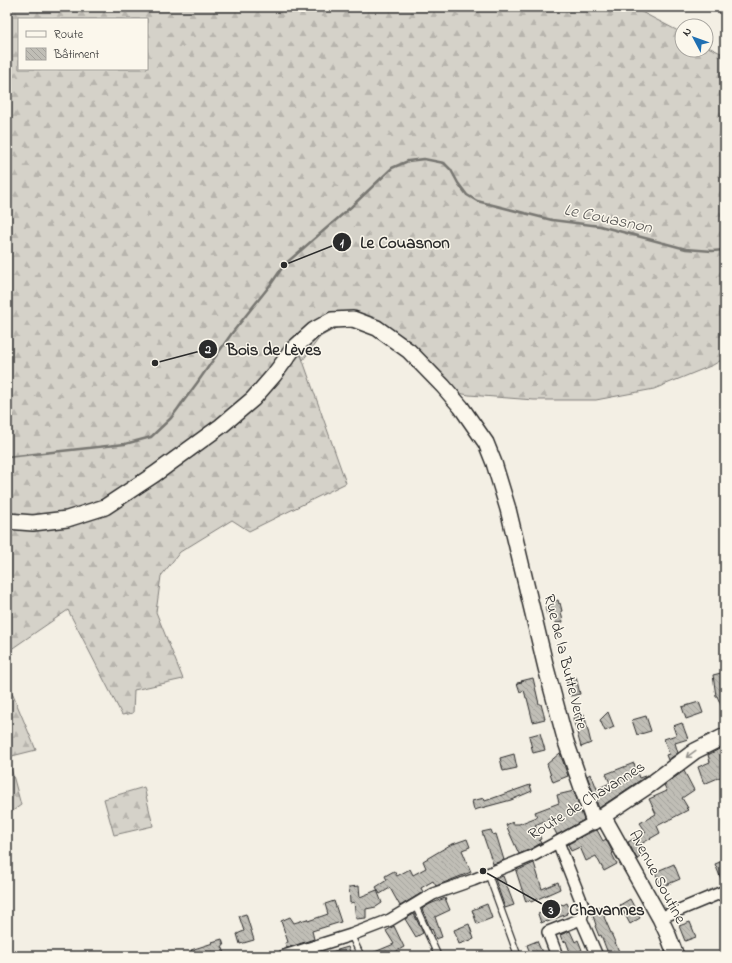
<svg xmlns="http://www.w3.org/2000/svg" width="732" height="963" viewBox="0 0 732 963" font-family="'Indie Flower',sans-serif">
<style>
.grass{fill:url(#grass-tufts);stroke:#807e7a}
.forest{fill:url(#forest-firs);stroke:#807e7a;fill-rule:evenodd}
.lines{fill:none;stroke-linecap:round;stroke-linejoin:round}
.stream{stroke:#787772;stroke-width:2.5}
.building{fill:url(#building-back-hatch);stroke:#2b2b2b}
.lane-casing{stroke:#2b2b2b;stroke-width:8}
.street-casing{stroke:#2b2b2b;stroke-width:14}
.secondary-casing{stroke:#2b2b2b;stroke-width:18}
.lane{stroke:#fbf7ec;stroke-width:5.5}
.street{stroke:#fbf7ec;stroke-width:11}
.secondary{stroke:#fbf7ec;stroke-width:15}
.oneway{stroke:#93918c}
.labels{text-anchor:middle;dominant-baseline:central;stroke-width:3;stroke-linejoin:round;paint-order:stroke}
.street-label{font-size:16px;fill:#2b2b2b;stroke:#fbf7ec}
.water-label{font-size:17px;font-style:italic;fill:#585755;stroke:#fbf7ec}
.leader{fill:none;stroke:#2b2b2b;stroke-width:1.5}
.callout-dot{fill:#2b2b2b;stroke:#fbf7ec;stroke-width:1.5}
.mark-label{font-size:12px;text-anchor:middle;font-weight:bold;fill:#fff}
.callout-label{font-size:17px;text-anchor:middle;font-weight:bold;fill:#2b2b2b;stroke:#fbf7ec;stroke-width:3;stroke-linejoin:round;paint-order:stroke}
</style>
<defs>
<pattern id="grass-tufts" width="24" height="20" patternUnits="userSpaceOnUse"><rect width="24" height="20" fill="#d5d2c9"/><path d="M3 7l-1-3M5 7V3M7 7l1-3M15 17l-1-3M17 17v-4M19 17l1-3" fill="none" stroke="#b7b4ad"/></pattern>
<pattern id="forest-firs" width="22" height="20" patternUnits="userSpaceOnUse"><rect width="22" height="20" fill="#d5d2c9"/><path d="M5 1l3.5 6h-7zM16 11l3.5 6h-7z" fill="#b7b4ad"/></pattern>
<pattern id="building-back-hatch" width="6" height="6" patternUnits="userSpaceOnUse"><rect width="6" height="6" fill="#c0beb6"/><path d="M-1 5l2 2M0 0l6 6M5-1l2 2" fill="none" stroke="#a5a39d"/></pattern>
</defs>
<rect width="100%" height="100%" fill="#f3efe4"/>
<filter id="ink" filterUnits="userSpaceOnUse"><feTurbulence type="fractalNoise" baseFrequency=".025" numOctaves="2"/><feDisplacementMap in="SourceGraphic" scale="8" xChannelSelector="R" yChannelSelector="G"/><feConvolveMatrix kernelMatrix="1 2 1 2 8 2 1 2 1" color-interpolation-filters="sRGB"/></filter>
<g filter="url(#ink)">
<!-- grass -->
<path class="grass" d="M354 323V327H338L320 337 303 360 299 350 334 324Z"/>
<!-- forest -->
<path class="forest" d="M7 7H632L682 33V50H706V46L723 54H725V358L713 365 654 389 596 400H534L469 395 453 392 355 313 296 341 346 483 249 531 232 520 180 552 161 576 156 612 183 679 134 690 133 713 122 715 68 610 7 652ZM19 19H147V69H19Z
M7 681 36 750 8 757 21 805 7 815Z
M144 787 153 826 114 835 104 799Z"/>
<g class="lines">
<!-- stream -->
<path class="stream" d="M7 457 125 444 151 437 171 418 197 383 232 333 271 284 284 265 351 207 392 168 408 161 424 159 444 163 451 170 458 183 467 195 477 201 552 220 600 226 686 249 712 251 725 250"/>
</g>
<!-- building -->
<path class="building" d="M558 600 559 604 560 603 562 611H561L563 622 556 623 554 613 547 614 545 607 552 605V602Z
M725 672V714L717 696H716L713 675Z
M576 677 580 694 570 696 566 679Z
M533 678 539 704H541L545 719 533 722 527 698H526L524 690 520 692 517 683 522 682 521 681Z
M699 702 703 713 686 719 682 707Z
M608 712 614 727 605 731 600 720Z
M584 714 591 743 581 747 573 718Z
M646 716 651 731 637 735 632 720Z
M682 723 688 739 675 743 678 753 668 760 666 755 669 754 664 739 676 735 673 726Z
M540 733 545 750 533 753 529 736Z
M725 746V775L704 784 698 767 710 762 708 755Z
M560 753 568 776 553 782 547 764Z
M514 754 517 768 503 771 500 758Z
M634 763 639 778 648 775 599 808 587 776 590 774 592 779H593L597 789 610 783 606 774Z
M684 771 694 790 682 798 688 808H686L688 810 657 826 660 833 641 844 646 854 637 859 628 842 646 832 640 823 656 814 649 799 667 791 664 785Z
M530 785 532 791 511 800 474 810 472 801 484 798 485 801Z
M574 791 584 820 557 835 549 819 535 825 541 839 539 840 541 843 531 849 519 854 506 825 513 822V824H519L537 817 535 812 559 803 557 795Z
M491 830 493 835 496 834 504 860 493 864 482 832Z
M597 830 603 841 606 839 613 853 612 854 617 864 604 871 596 856 586 861 580 847 571 851 568 844 593 831Z
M467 839 470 847 462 850 471 872 436 886 433 881 421 888 423 892 400 906 390 888 380 894 376 887 387 880 385 876 394 871 397 876 410 869 413 875 426 868 423 861 450 845Z
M725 860V884H723L715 864Z
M534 863 542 889 558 882 560 889 531 902 530 900 526 902 516 871Z
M674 864 680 879 661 887 655 872Z
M503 876 514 905 505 908 495 879Z
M359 886 360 897 377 890 382 903 376 907 366 909V918L356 919 354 902 350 903 349 887Z
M445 898 450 910 435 917 442 937 436 939 432 929 431 930 422 909 430 904Z
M630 899 640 918 630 924 620 905Z
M334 901 341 922 312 931 314 939 287 948 285 943 288 942 281 921 290 917 294 923 307 919 308 921 328 914 325 904Z
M567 903 570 911 566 913 567 914 547 922 546 921 541 923 538 914 562 904 563 905Z
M487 904 492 918 477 924 472 910Z
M601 906 605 916 604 917 621 956H609L601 935 599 936 595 926 596 925 591 910Z
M246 914 254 940 240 944 237 934 244 931 239 916Z
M414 914 423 933 416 937 405 919Z
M690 922 696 937 685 941 679 926Z
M469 924 474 939 459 944 454 930Z
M394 926 404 947 388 956H365L394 944 386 931Z
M570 931 575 942 578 940 582 950 571 955 566 941 563 942 560 935Z
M222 939 224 946H222L226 956H193L191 950 213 943 212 942Z
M537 941 540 948 544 956H531L527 945Z
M348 947 352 956H325L324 954Z"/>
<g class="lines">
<defs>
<path id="lane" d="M488 874 518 956
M415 905 438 956
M351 935 361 956"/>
<path id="street" d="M558 842 584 908 581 919 597 956
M660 918 725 891
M284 956 351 935 390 920 433 894 473 880 534 855 594 822
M557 956 548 932 581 919"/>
<path id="secondary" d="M7 521 33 523 67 519 105 507 155 474 221 426 253 399 274 375 293 349 314 330 332 320 353 319 377 328 409 351 443 386 461 407 486 443 494 463 508 509 546 668 566 742 594 822 651 784 695 751 725 736
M603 816 660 918 668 935 676 956"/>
</defs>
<!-- lane casing -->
<use href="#lane" class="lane-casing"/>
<!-- street casing -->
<use href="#street" class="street-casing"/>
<!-- secondary casing -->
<use href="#secondary" class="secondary-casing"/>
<!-- lane -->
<use href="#lane" class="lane"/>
<!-- street -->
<use href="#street" class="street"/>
<!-- secondary -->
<use href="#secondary" class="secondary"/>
</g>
<!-- one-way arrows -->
<defs><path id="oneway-shaft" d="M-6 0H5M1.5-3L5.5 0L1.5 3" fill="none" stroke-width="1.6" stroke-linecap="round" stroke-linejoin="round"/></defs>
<use class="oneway" href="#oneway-shaft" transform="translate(691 754) rotate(144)"/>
</g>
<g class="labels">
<!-- street labels -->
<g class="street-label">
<text transform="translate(565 662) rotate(76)">Rue de la Butte Verte</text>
<text transform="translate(587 801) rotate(-32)">Route de Chavannes</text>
<text transform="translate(657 877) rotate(62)">Avenue Soutine</text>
</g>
<!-- water labels -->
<g class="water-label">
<text transform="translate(608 219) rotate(12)">Le Couasnon</text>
</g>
</g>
<!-- callouts -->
<path class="leader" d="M284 265L342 242M155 363L208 349M483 871L551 909"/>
<g class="callout-dot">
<circle cx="284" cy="265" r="4"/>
<circle cx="155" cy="363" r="4"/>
<circle cx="483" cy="871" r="4"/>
<circle cx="342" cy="242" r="10"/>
<circle cx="208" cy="349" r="10"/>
<circle cx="551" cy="909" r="10"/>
</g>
<g class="mark-label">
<text x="342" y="247">1</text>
<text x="208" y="353">2</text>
<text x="551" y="914">3</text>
</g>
<g class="callout-label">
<text x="405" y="248">Le Couasnon</text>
<text x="274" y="355">Bois de Lèves</text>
<text x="607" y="915">Chavannes</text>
</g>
<!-- margin -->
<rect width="732" height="963" fill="none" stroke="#fbf7ec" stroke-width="24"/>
<rect x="12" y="12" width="708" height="939" fill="none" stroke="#2b2b2b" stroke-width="1.5" filter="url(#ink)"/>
<!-- legend -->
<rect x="18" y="18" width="130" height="52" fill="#fbf7ec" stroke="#a8a59f"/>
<rect x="26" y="31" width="20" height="6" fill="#fbf7ec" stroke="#a8a59f"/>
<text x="54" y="38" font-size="12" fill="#2b2b2b">Route</text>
<rect x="26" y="48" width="20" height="12" fill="url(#building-back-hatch)" stroke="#a8a59f"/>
<text x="54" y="58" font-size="12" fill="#2b2b2b">Bâtiment</text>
<!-- north arrow -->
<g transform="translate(694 38) rotate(311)"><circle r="19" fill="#fbf7ec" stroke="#a8a59f"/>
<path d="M0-3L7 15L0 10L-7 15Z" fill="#1f6fb2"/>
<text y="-6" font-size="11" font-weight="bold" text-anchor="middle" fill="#2b2b2b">N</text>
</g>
</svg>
